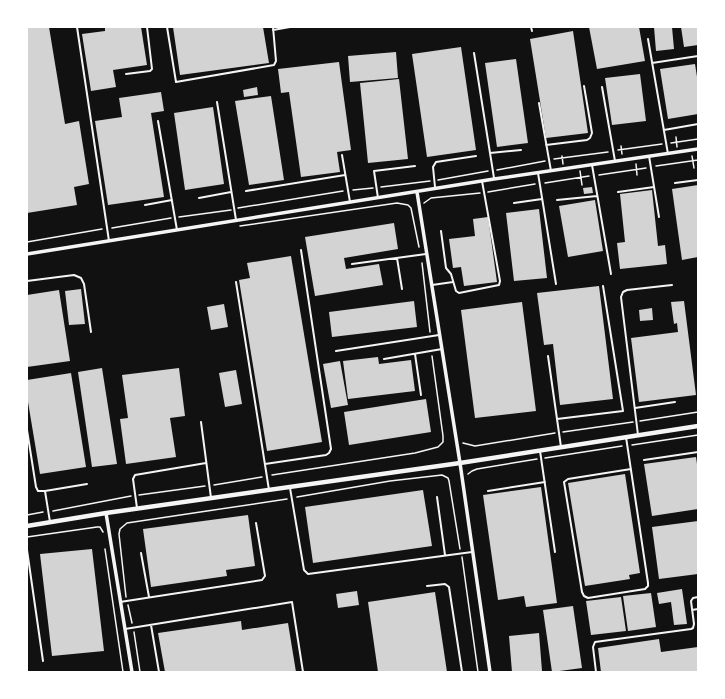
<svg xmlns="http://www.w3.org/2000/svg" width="725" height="699" viewBox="0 0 725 699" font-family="'Alegreya Sans',sans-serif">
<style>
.building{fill:#d3d3d3}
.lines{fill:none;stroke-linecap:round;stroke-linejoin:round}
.path{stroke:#f5f5f5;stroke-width:1.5}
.service{stroke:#f5f5f5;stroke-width:2}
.minor{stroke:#f5f5f5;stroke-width:3.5}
.tertiary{stroke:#f5f5f5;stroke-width:4.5}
</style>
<rect width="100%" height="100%" fill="#111"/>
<!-- building -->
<path class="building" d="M27 27H49L65 124 79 121 89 184 74 187 77 205 27 213Z
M105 27H141L147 65 113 70 116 87 91 91 82 34 105 31Z
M173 27H263L269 63 180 75Z
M589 27H639L645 61 597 69Z
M654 27H672L674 49 656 51Z
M681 27H698V45L684 47Z
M573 31 588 133 546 138 530 39Z
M461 47 476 150 427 157 412 54Z
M396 52 398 78 350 82 348 56Z
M516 59 528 143 497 147 485 63Z
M339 62 351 150 337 152 340 172 301 177 289 92 281 93 278 69Z
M695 64 698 83V114L668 119 660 69Z
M640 74 646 121 612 125 605 78Z
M399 79 408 159 368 163 360 83Z
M257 87 258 95 244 97 243 90Z
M161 92 164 111 151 113 164 197 108 205 95 121 122 117 119 98Z
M271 96 284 180 249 185 235 101Z
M213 107 224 184 185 190 174 113Z
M698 185V257L682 260 672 189Z
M592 187 593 193 584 194 583 188Z
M652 190 658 246 665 245 667 264 620 269 617 243 625 242 620 194Z
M595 200 603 251 568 257 559 206Z
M539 209 547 278 514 281 506 213Z
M488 217 497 282 464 286 461 267 453 268 449 239 475 236 473 219Z
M394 223 398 249 344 258 346 269 379 264 383 285 315 296 305 237Z
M291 256 322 442 267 451 239 280 250 278 247 263Z
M599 286 613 399 560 405 553 344 544 345 537 293Z
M81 289 85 324 69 325 65 291Z
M59 290 70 361 27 367V295Z
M414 301 417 327 332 337 329 312Z
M684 301 696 395 639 402 631 338 678 332 677 323 674 324 671 302Z
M522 302 536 411 475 418 461 310Z
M224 304 228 327 211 330 207 307Z
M652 308 653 320 640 321 639 310Z
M378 357 379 364 411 360 415 391 348 399 343 361Z
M340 361 348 405 331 408 323 364Z
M102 368 117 464 92 467 78 372Z
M179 368 185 416 170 418 176 457 126 464 120 419 128 418 122 375Z
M236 370 242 404 225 407 219 373Z
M71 373 86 467 40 474 27 396V380Z
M426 399 431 432 349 445 344 412Z
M696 457 698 471V509L652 516 644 464Z
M625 474 640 573 629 575 630 579 585 586 568 483Z
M541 487 557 603 526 607 524 596 498 600 483 495Z
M423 490 432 546 313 563 305 507Z
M248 515 255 566 226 570 227 576 151 587 143 529Z
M698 521V574L659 579 652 527Z
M92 549 104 651 52 656 40 554Z
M682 589 687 624 674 625 671 602 659 604 657 593Z
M357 591 359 605 338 608 336 594Z
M435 592 447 672H378L368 602Z
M651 593 656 627 628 631 623 596Z
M621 597 626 631 591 635 586 601Z
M573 606 582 668 552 672 543 610Z
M241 621 242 630 288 623 296 672H165L158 633Z
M539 633 542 671 512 672 509 636Z
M659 639 661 652 698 647V672H601L598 648Z"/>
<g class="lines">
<!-- path -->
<path class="path" d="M676 137 677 147
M671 143 698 139
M621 146 622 154
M618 150 662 144
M562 156 563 164
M692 156 694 168
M554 159 608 152
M636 164 637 175
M656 166 698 160
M497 170 545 161
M580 171 582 185
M599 175 646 168
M438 180 488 171
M545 183 589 176
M381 187 430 181
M353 190 373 188
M488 192 535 184
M424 203 431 198 480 193
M238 208 343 191
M179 217 231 210
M240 226 397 203 408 205 411 208 419 247
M112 228 171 218
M27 242 102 229
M422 263 430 332
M640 421 698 412
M563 432 633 422
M463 443 475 446 555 433
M632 445 698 435
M545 458 622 446
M468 474 472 471 477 469 537 459
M272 475 415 453 438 447 443 442V436L432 356
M214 485 262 477
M139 495 205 486
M297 497 390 481 442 475 448 478 449 481 460 549
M53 511 131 496
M27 515 43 512
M27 537 97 527H100L103 532
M105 549 123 672
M462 557 478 672
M126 597 119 534 120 529 127 523 287 499
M128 605 132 623
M134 632 140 672"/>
<!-- service -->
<path class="service" d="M77 27 109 241
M167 27 176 82 274 65 276 61 273 27
M531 27 532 31
M273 30 290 27
M648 39 668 154
M474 53 494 178
M652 63 698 56
M126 74 150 71 152 69 147 27
M602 87 615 161
M217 102 236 220
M539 103 551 171
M158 121 177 230
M664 130 698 124
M546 145 587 140 590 138 592 133 584 86
M490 153 521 150
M342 155 350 202
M649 156 659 217
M592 165 611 274
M538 173 556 284
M675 183 698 180
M435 187 433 167 436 162 476 156
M246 191 345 175
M618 192 654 187
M199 198 231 192
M378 198 374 171 415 166
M557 200 597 196
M514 203 542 199
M145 205 172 200
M441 231 446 268 451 274 456 291 459 293 499 285 500 281 482 181
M397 258 402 289
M352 264 426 254
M27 281 74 275 81 278 84 284 91 332
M236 282 269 490
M432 285 453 282
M336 351 439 335
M415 354 421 395
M548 356 561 447
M384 359 442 349
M635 408 675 402
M557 419 623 411 603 286
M201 422 211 498
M27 430 36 487 38 491H45L87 484
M638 435 621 297 623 292 627 290 672 285
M626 437 648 583V586L645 589 588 598 584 596 582 592 564 482 568 479 631 469
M540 451 555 552
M644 460 698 452
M265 464 326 455 329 453 331 449 301 250
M290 488 304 570 308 574 472 552
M45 491 50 522
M488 491 545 482
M437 497 445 555
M137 508 133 479 135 475 206 463
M27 550 43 661
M141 553 149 597
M427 586 445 584 449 587 462 672
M120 602 262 580 265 576 256 523
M692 610 698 609
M151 625 159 672
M125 629 292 602 303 672
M596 672 593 647 595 642 691 629 693 628 694 624 691 601 693 598 698 597"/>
<!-- minor -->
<path class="minor" d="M417 192 460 463 490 672
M27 254 494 179 698 149
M106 513 132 672"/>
<!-- tertiary -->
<path class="tertiary" d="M27 526 106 513 460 463 698 426"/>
</g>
<!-- border -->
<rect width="725" height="699" fill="none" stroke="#ffffff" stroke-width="56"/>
</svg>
